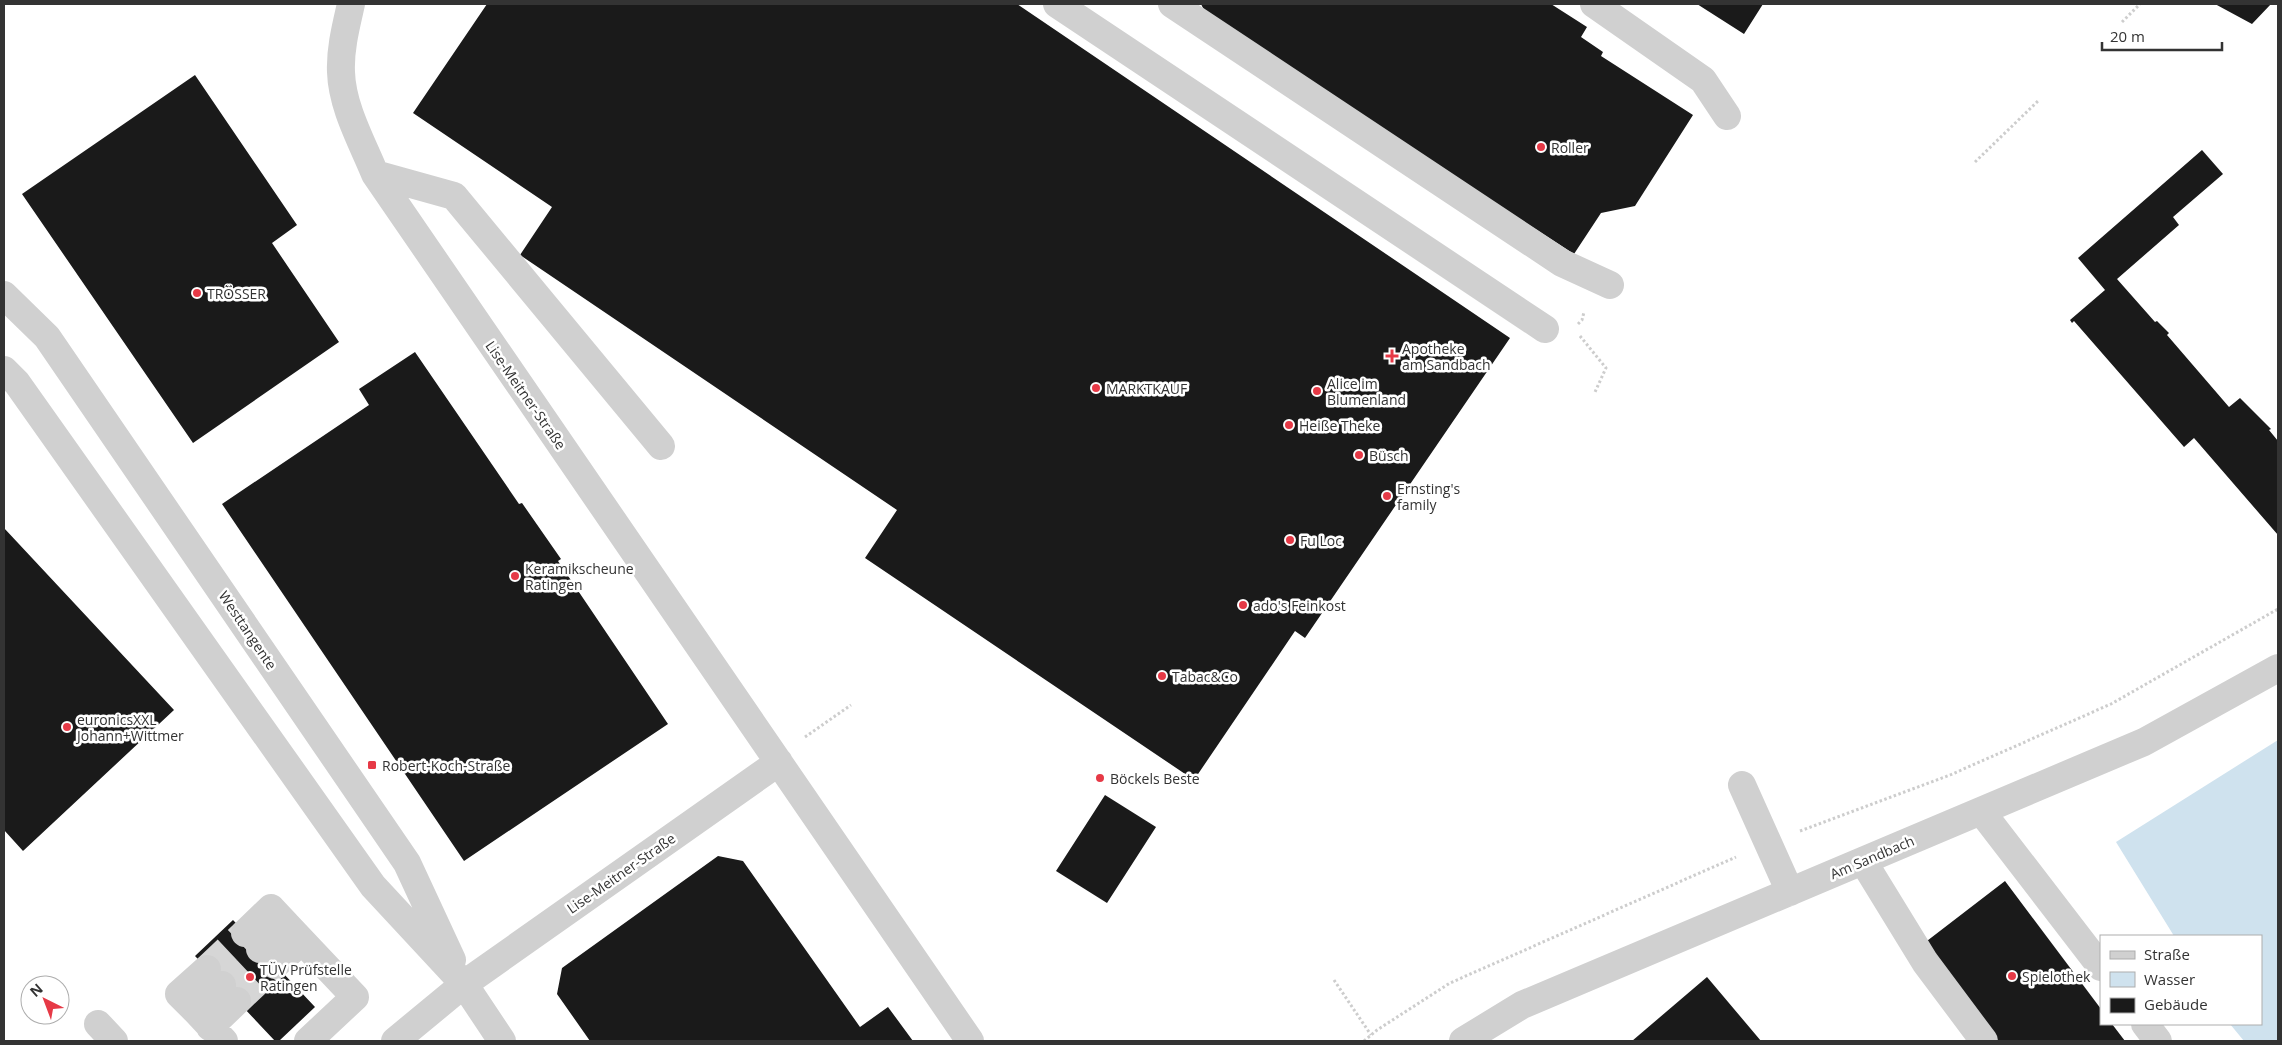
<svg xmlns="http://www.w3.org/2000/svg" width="2282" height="1045" viewBox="0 0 2282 1045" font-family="'Open Sans',sans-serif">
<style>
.water{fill:#cfe2ee}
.building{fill:#1a1a1a}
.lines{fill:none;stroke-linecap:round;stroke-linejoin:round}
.minor-tunnel{stroke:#d6d6d6;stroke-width:28;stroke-dasharray:28 14;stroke-linecap:butt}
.path{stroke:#cdcdcd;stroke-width:3;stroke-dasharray:2.5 2.5;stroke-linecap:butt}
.minor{stroke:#d0d0d0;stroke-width:28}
.poi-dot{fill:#e63946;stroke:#fff;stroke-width:2}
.labels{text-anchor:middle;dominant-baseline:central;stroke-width:5;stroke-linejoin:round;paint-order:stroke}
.poi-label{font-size:14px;fill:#333;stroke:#fff;text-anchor:start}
.street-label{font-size:14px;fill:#333;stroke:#fff}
</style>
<rect width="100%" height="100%" fill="#fff"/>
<!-- water -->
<path class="water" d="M2278 740V1041H2244L2230 1024H2261V936H2174L2116 842Z"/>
<!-- building -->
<path class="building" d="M487 4H1017L1510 338 1305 638 1295 631 1194 780 865 558 897 510 520 255 552 207 413 113Z
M1201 4H1551L1587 27 1581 37 1603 52 1601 56 1693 115 1635 206 1601 213 1574 254 1208 18Z
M1697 4H1763L1744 34Z
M2215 4H2271L2252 24Z
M195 75 297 225 272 243 339 342 193 443 22 194Z
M2202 150 2223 174 2173 217 2179 225 2117 279 2155 322 2157 321 2169 333 2167 335 2229 407 2240 398 2271 429 2269 430 2278 441V535L2194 438 2184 447 2074 321 2072 323 2070 320 2105 290 2078 258Z
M415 352 519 504 522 503 561 559 558 561 668 724 464 861 222 504 369 405 359 389Z
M4 528 174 710 23 851 4 830Z
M1105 795 1156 827 1107 903 1056 871Z
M718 856 743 861 860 1027 888 1007 913 1041H590L557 994 562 968Z
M2005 881 2101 1009V1024H2112L2125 1041H1997L1923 944Z
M233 920 315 1007 279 1041H275L195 956Z
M1707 977 1761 1041H1632Z"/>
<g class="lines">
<!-- minor-tunnel -->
<path class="minor-tunnel" d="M207 969 245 933
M222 985 260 949
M237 1001 275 965"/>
<!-- path -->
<path class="path" d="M2122 22 2140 4
M1975 162 2038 101
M1578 324 1582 320 1584 312
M1580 336 1606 368 1595 392
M805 737 851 705
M1800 831 1950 775 2111 704 2278 609
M1334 980 1371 1035
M1364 1041 1377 1030 1450 983 1736 857"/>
<!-- minor -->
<path class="minor" d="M351 4C346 26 340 49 341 72 342 107 362 142 375 174L970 1041
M1057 4 1545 329
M1172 4 1562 263 1610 285
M1594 4 1703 80 1727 116
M375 174 454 196 661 446
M4 295 47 337 407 863 452 960
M4 370 17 383 373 886 464 984 502 1041
M1742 785 1790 892
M1981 811 2101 967
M1863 861 1925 962 1984 1041
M245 933 271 908 286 924
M260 949 286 924 355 997 308 1041
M275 965 302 941
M222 985 195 1010 224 1041
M195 1010 179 994 207 969
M98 1024 114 1041
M2145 1024 2158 1041
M210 1027 237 1001
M395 1041 464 984 779 762
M1463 1041 1522 1005 2144 742 2278 668"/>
</g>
<!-- markers -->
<g class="poi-dot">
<circle cx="1541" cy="147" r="5"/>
<circle cx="197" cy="293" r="5"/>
<path d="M1389.5 348.5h5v5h5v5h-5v5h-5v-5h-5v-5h5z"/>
<circle cx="1096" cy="388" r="5"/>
<circle cx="1317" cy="391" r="5"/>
<circle cx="1289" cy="425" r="5"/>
<circle cx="1359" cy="455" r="5"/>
<circle cx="1387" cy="496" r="5"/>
<circle cx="1290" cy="540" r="5"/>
<circle cx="515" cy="576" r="5"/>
<circle cx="1243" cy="605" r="5"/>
<circle cx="1162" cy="676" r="5"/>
<circle cx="67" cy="727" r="5"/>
<rect x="367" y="760" width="10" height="10" rx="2.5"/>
<circle cx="1100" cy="778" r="5"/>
<circle cx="2012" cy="976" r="5"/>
<circle cx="250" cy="977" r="5"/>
</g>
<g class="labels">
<!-- poi labels -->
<g class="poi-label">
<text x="1551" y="147">Roller</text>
<text x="207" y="293">TRÖSSER</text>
<text x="1402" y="348">Apotheke<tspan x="1402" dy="16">am Sandbach</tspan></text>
<text x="1327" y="383">Alice im<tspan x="1327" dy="16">Blumenland</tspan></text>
<text x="1106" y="388">MARKTKAUF</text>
<text x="1299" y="425">Heiße Theke</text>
<text x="1369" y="455">Büsch</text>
<text x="1397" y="488">Ernsting's<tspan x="1397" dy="16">family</tspan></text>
<text x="1300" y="540">Fu Loc</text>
<text x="525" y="568">Keramikscheune<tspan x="525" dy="16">Ratingen</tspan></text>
<text x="1253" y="605">ado's Feinkost</text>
<text x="1172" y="676">Tabac&amp;Co</text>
<text x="77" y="719">euronicsXXL<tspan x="77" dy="16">Johann+Wittmer</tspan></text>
<text x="382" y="765">Robert-Koch-Straße</text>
<text x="1110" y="778">Böckels Beste</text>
<text x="260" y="969">TÜV Prüfstelle<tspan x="260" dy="16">Ratingen</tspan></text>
<text x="2022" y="976">Spielothek</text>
</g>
<!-- street labels -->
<g class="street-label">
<text transform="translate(526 395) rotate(55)">Lise-Meitner-Straße</text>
<text transform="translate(248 630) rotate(56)">Westtangente</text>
<text transform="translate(1872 857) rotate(-23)">Am Sandbach</text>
<text transform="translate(621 873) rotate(-35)">Lise-Meitner-Straße</text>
</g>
</g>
<!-- border -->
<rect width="2282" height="1045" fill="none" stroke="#333333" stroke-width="10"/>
<!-- legend -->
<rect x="2100" y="935" width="162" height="90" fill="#ffffff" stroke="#adadad"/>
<rect x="2110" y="951" width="25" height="8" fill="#d0d0d0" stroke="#adadad"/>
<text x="2144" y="960" font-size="15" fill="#333333">Straße</text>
<rect x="2110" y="972" width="25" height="15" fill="#cfe2ee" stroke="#adadad"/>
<text x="2144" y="985" font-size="15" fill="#333333">Wasser</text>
<rect x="2110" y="998" width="25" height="15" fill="#1a1a1a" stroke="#adadad"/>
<text x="2144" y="1010" font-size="15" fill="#333333">Gebäude</text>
<!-- north arrow -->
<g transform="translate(45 1000) rotate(318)"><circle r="24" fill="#ffffff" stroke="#adadad"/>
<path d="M0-4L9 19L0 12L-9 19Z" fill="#e63946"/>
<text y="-8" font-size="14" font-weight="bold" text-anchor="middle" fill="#333333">N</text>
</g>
<!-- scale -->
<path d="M2102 42v8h120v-8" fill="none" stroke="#333333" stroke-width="2.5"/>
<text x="2110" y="42" font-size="15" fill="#333333" stroke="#ffffff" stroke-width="4" paint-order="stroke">20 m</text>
</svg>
